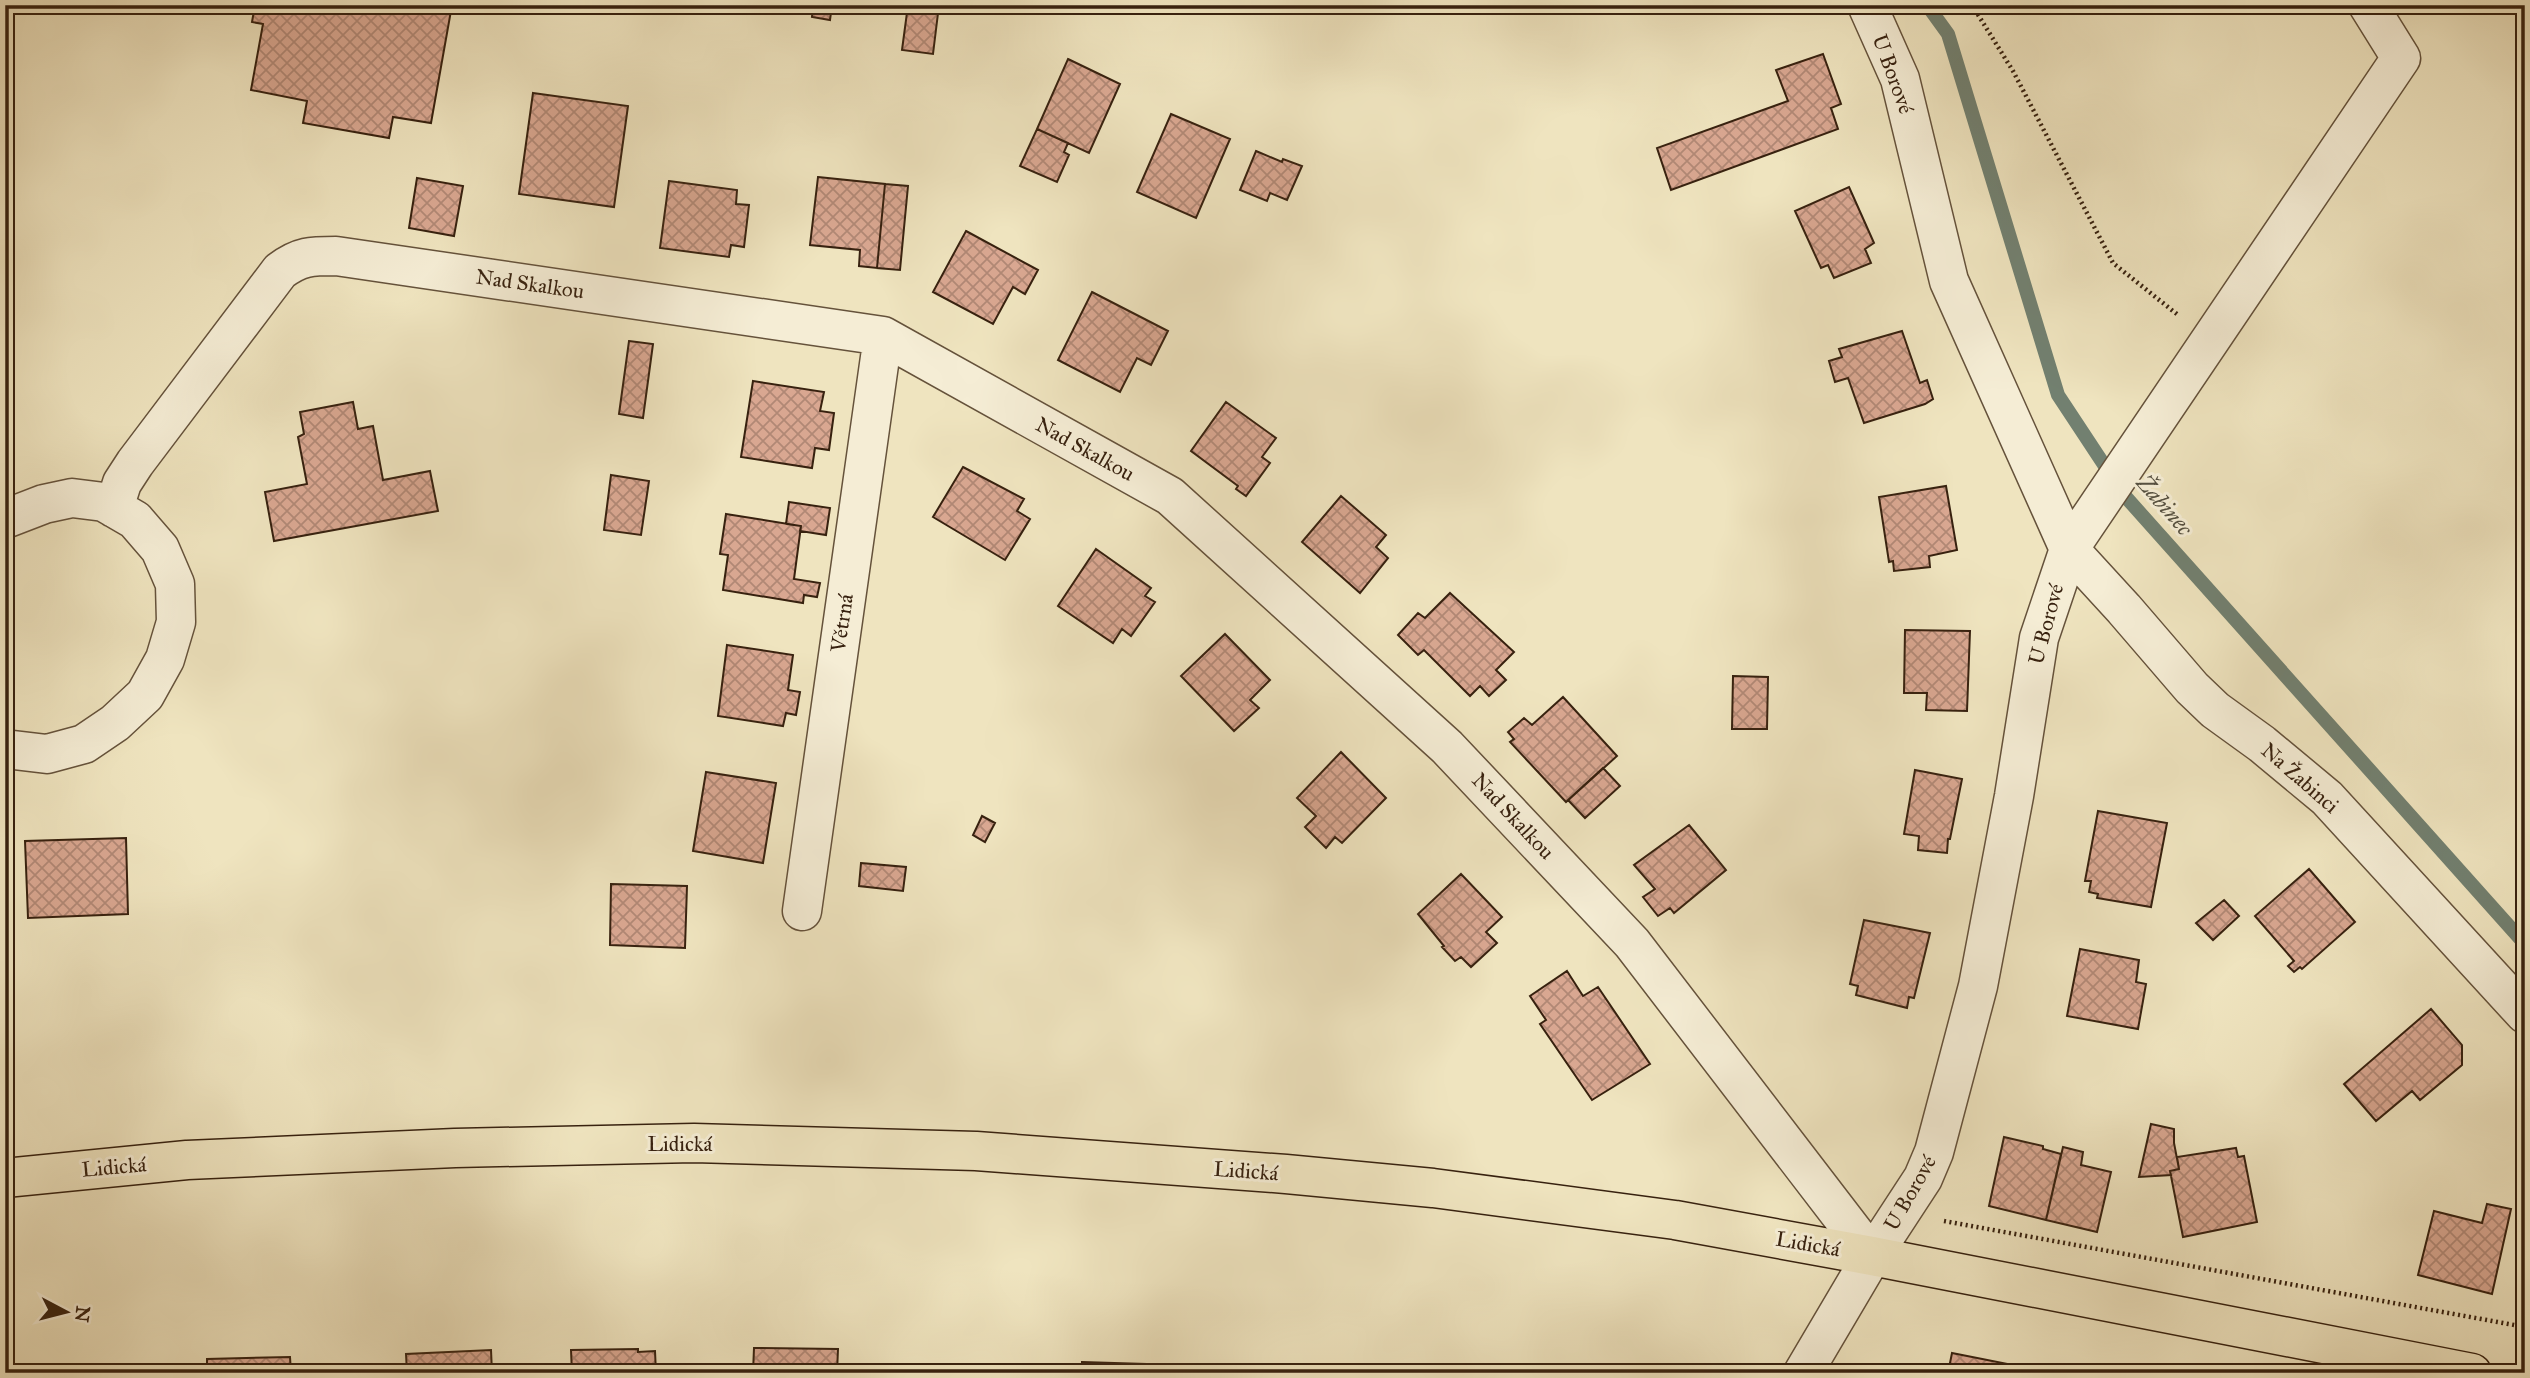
<svg xmlns="http://www.w3.org/2000/svg" width="2530" height="1378" viewBox="0 0 2530 1378" font-family="'IM FELL Great Primer',serif">
<style>
.lines{fill:none;stroke-linecap:round;stroke-linejoin:round}
.stream{stroke:#728070;stroke-width:14}
.building{fill:url(#building-cross-hatch);stroke:#37210f;stroke-width:2}
.minor-casing{stroke:#65523b;stroke-width:41}
.major-casing{stroke:#37210f;stroke-width:41}
.path{stroke:#37210f;stroke-width:4.5;stroke-dasharray:2 3.5;stroke-linecap:butt}
.minor{stroke:#f5edd5;stroke-width:38}
.major{stroke:#efe4bf;stroke-width:38}
.labels{text-anchor:middle;dominant-baseline:central;stroke-width:6;stroke-linejoin:round;paint-order:stroke}
.street-label{font-size:21px;fill:#37210f;stroke:#f5edd5}
.water-label{font-size:23px;font-style:italic;fill:#555040;stroke:#f5edd5}
</style>
<defs>
<pattern id="building-cross-hatch" width="8" height="8" patternUnits="userSpaceOnUse" patternTransform="scale(1.75)"><rect width="8" height="8" fill="#d9a791"/><path d="M0 0l8 8M0 8l8-8" fill="none" stroke="#b18875"/></pattern>
</defs>
<rect width="100%" height="100%" fill="#efe4bf"/>
<filter id="stains"><feTurbulence type="fractalNoise" baseFrequency=".00286" numOctaves="4"/><feColorMatrix values="0 0 0 0 .2 0 0 0 0 .09 0 0 0 0 .02 0 0 0 .5 -.17"/></filter>
<radialGradient id="worn" r=".72"><stop offset=".6" stop-color="#630" stop-opacity="0"/><stop offset="1" stop-color="#630" stop-opacity=".3"/></radialGradient>
<g class="lines">
<!-- stream -->
<path class="stream" d="M1927 5 1948 34 2058 395 2124 495 2525 944"/>
</g>
<!-- building -->
<path class="building" d="M255 5H452L431 123 393 117 389 138 303 123 307 101 251 90 263 24 252 22Z
M813 5H832L830 20 812 17Z
M908 5H939L933 54 902 50Z
M1823 54 1841 104 1831 108 1838 129 1671 190 1657 148 1788 101 1776 70Z
M1068 59 1120 84 1089 153 1037 129Z
M533 93 628 106 614 207 519 194Z
M1171 114 1230 139 1196 218 1137 192Z
M1037 129 1068 143 1064 152 1069 155 1057 182 1020 166Z
M1256 151 1282 162 1283 159 1302 166 1287 200 1270 193 1267 201 1240 190Z
M818 177 885 184 877 268 859 266 860 250 810 245Z
M417 178 463 186 454 236 409 228Z
M669 181 737 190 736 204 749 205 744 247 731 245 729 257 660 248Z
M885 184 908 186 900 270 877 268Z
M1849 187 1874 243 1865 249 1871 263 1834 278 1828 265 1821 268 1795 211Z
M966 231 1038 270 1025 294 1013 287 993 324 933 292Z
M1092 292 1168 331 1151 365 1137 358 1120 392 1058 360Z
M1902 331 1920 383 1927 380 1933 399 1925 404 1864 423 1848 378 1835 382 1829 361 1842 357 1839 349Z
M629 341 653 344 643 418 619 414Z
M753 381 824 392 820 411 834 413 829 450 815 448 812 468 741 457Z
M353 402 358 429 373 426 383 480 430 471 438 511 274 541 265 492 307 484 298 437 304 434 300 412Z
M1226 402 1276 438 1262 457 1270 463 1246 496 1236 489 1238 486 1191 451Z
M963 467 1024 499 1017 511 1030 519 1005 560 933 517Z
M611 475 649 481 641 535 604 530Z
M1946 486 1957 550 1929 556 1930 567 1894 571 1893 561 1889 562 1879 497Z
M1341 496 1386 535 1376 547 1388 558 1360 593 1302 542Z
M789 502 830 508 826 535 800 531 801 526 786 524Z
M726 514 801 526 794 579 820 583 817 597 804 595 803 603 723 590 728 555 720 554Z
M1096 549 1151 588 1145 596 1155 602 1131 636 1122 629 1113 643 1058 606Z
M1450 593 1514 652 1496 670 1506 680 1489 696 1480 686 1470 696 1424 650 1418 655 1398 635 1418 613 1425 618Z
M1905 630 1970 631 1967 711 1926 710 1927 693H1904Z
M1225 634 1270 680 1250 700 1259 708 1234 731 1181 676Z
M727 645 793 655 788 690 800 692 796 715 786 713 783 726 718 716Z
M1733 676 1768 677 1767 729H1732Z
M1563 697 1617 756 1566 802 1510 742 1514 739 1508 732 1524 718 1532 725Z
M1341 752 1386 798 1342 843 1335 837 1326 848 1305 827 1316 816 1297 798Z
M1603 768 1620 786 1585 818 1568 800Z
M1915 770 1962 779 1950 839H1948L1947 853 1918 850 1919 836 1904 834Z
M706 772 776 783 763 863 693 851Z
M2098 811 2167 823 2151 907 2097 898 2098 894 2089 892 2091 881H2085Z
M982 816 995 823 985 842 973 835Z
M1689 825 1726 870 1674 913 1670 908 1658 916 1643 897 1655 889 1634 865Z
M126 838 128 914 28 918 25 841Z
M861 863 906 867 903 891 859 886Z
M2309 869 2355 922 2302 969 2300 967 2294 972 2288 966 2294 961 2255 916Z
M1461 874 1502 917 1486 932 1497 943 1471 967 1461 957 1455 961 1442 947 1444 946 1418 914Z
M611 884 687 886 685 948 610 945Z
M2224 900 2239 916 2213 940 2196 923Z
M1864 920 1930 933 1914 998 1909 997 1907 1008 1856 995 1858 986 1850 984Z
M2080 949 2139 960 2136 982 2146 984 2138 1029 2067 1016Z
M1567 971 1583 996 1598 987 1650 1064 1592 1100 1540 1024 1546 1020 1530 996Z
M2431 1009 2462 1045V1065L2420 1100 2412 1091 2376 1121 2344 1084Z
M2151 1124 2174 1129V1143L2179 1169 2170 1171 2171 1175 2139 1177Z
M2004 1137 2043 1146V1149L2061 1154 2046 1220 1989 1206Z
M2063 1147 2083 1152 2081 1165 2111 1172 2097 1232 2046 1220Z
M2236 1148 2238 1157 2244 1156 2257 1222 2183 1237 2170 1171 2179 1169 2177 1157Z
M2487 1204 2511 1209 2492 1294 2418 1275 2434 1211 2482 1223Z
M754 1348 838 1349 837 1373H753Z
M638 1349V1352L655 1351 656 1373H572L571 1350Z
M491 1350 492 1373H407L406 1354Z
M1952 1353 2043 1371V1373H1948Z
M290 1357 291 1373H207V1359Z
M1082 1362 1146 1364V1373H1068V1370H1082Z
M911 1364 978 1366V1373H911Z"/>
<g class="lines">
<defs>
<path id="minor" d="M1867 5 1900 79 1949 281 2069 549 2124 609 2192 688 2215 710 2262 744 2327 798 2525 1014
M114 508 122 483 135 463 280 271C300 256 311 256 336 256L883 336 1170 496 1447 747 1632 943 1872 1256
M5 519 44 504 72 498 104 502 135 520 160 549 175 584 176 622 165 659 145 695 115 723 84 744 47 754 5 749
M802 911 883 336
M1803 1373 1872 1256 1923 1178 1934 1152 1978 986 2014 796 2039 638 2069 549 2401 58 2368 5"/>
<path id="major" d="M5 1178 187 1160 455 1148 694 1143 976 1151 1286 1174 1433 1188 1675 1220 1872 1256 2472 1373"/>
</defs>
<!-- minor casing -->
<use href="#minor" class="minor-casing"/>
<!-- major casing -->
<use href="#major" class="major-casing"/>
<!-- path -->
<path class="path" d="M1972 5 2013 71 2113 263 2178 315
M1944 1221 2525 1327"/>
<!-- minor -->
<use href="#minor" class="minor"/>
<!-- major -->
<use href="#major" class="major"/>
</g>
<g class="labels">
<!-- street labels -->
<g class="street-label">
<text transform="translate(1893 74) rotate(70)">U Borové</text>
<text transform="translate(530 284) rotate(8)">Nad Skalkou</text>
<text transform="translate(1085 449) rotate(29)">Nad Skalkou</text>
<text transform="translate(842 623) rotate(-82)">Větrná</text>
<text transform="translate(2046 624) rotate(-75)">U Borové</text>
<text transform="translate(2300 778) rotate(41)">Na Žabinci</text>
<text transform="translate(1513 816) rotate(47)">Nad Skalkou</text>
<text x="680" y="1144">Lidická</text>
<text transform="translate(114 1167) rotate(-5)">Lidická</text>
<text transform="translate(1246 1171) rotate(4)">Lidická</text>
<text transform="translate(1910 1193) rotate(-60)">U Borové</text>
<text transform="translate(1808 1244) rotate(10)">Lidická</text>
</g>
<!-- water labels -->
<g class="water-label">
<text transform="translate(2165 505) rotate(49)">Žabinec</text>
</g>
</g>
<!-- margin -->
<rect width="2530" height="1378" fill="none" stroke="#efe4bf" stroke-width="28"/>
<rect x="7" y="7" width="2516" height="1364" fill="none" stroke="#37210f" stroke-width="3.5"/>
<rect x="14" y="14" width="2502" height="1350" fill="none" stroke="#37210f" stroke-width="2"/>
<!-- north arrow -->
<g transform="translate(66 1312) rotate(97)" stroke="#f5edd5" stroke-width="5" paint-order="stroke">
<path d="M0-5L12 26L0 18L-12 26Z" fill="#37210f"/>
<text y="-10" font-size="19" font-weight="bold" text-anchor="middle" fill="#37210f">N</text>
</g>
<rect width="100%" height="100%" filter="url(#stains)"/>
<rect width="100%" height="100%" fill="url(#worn)"/>
</svg>
